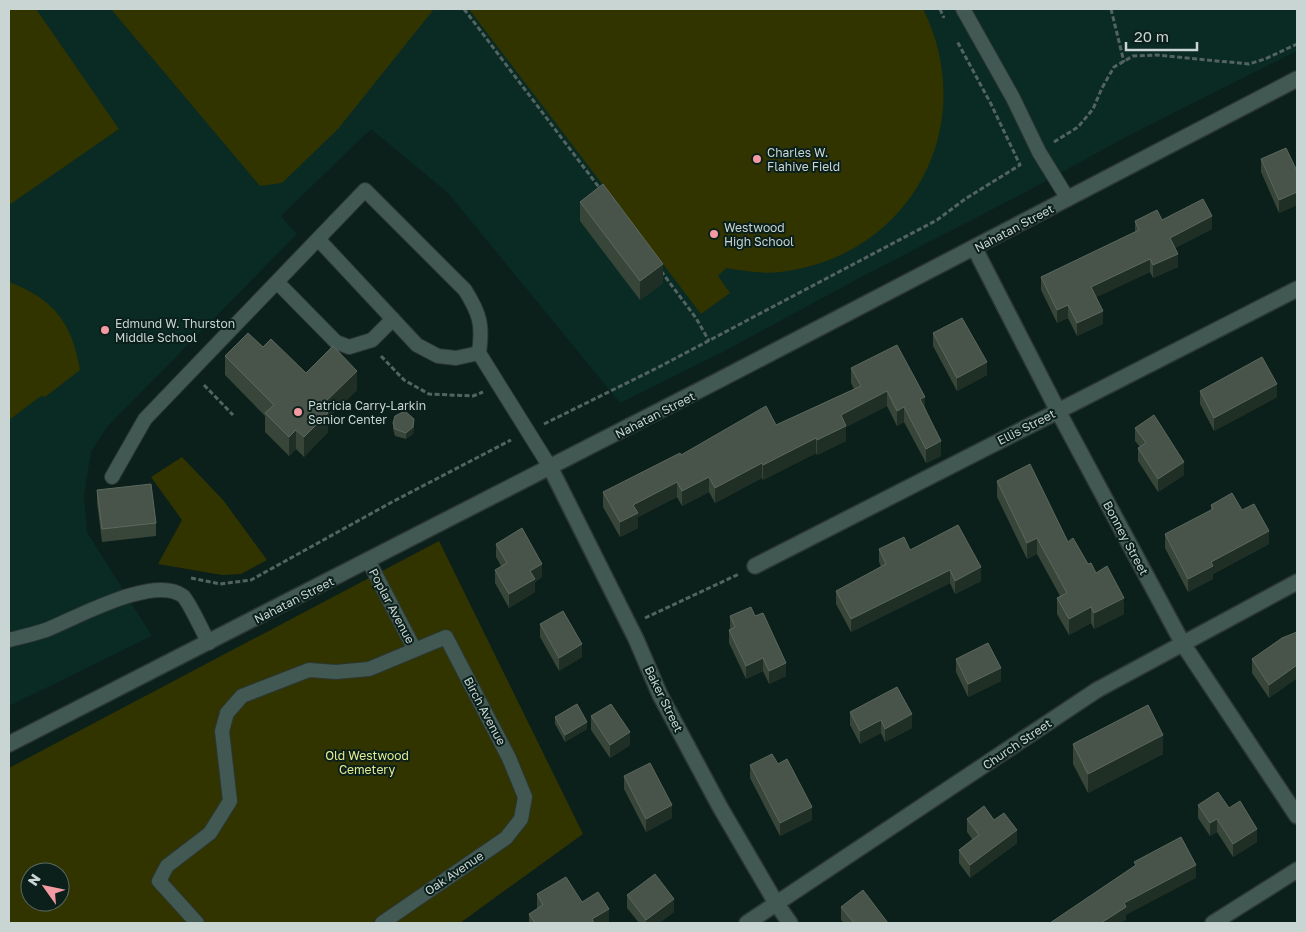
<svg xmlns="http://www.w3.org/2000/svg" width="1306" height="932" viewBox="0 0 1306 932" font-family="'Golos Text',sans-serif">
<style>
.built{fill:#0a2a24}
.green{fill:#323400;fill-rule:evenodd}
.lines{fill:none;stroke-linecap:round;stroke-linejoin:round}
.lane-casing{stroke:#2c3633;stroke-width:16}
.street-casing{stroke:#2c3633;stroke-width:18}
.secondary-casing{stroke:#2c3633;stroke-width:18}
.path{stroke:#536460;stroke-width:3;stroke-dasharray:5 2.5;stroke-linecap:butt}
.lane{stroke:#425953;stroke-width:14}
.street{stroke:#425953;stroke-width:15}
.secondary{stroke:#425953;stroke-width:15}
.wall{fill:#384539}
.shaded-wall{fill:#1f2f26}
.building{fill:#485449;stroke:#5c685e}
.poi-dot{fill:#f49aa3;stroke:#0b1f1b;stroke-width:2}
.labels{text-anchor:middle;dominant-baseline:central;stroke-width:4;stroke-linejoin:round;paint-order:stroke}
.poi-label{font-size:12px;fill:#c9d5d2;stroke:#0b1f1b;text-anchor:start}
.street-label{font-size:12px;fill:#c9d5d2;stroke:#0b1f1b}
.park-label{font-size:12px;fill:#e4eb8f;stroke:#0b1f1b}
</style>
<rect width="100%" height="100%" fill="#0b1f1b"/>
<!-- built -->
<path class="built" d="M9 9H1297V51L1126 137 1026 192 867 274 721 353 620 403 448 193 371 129 281 216 297 234 107 427 91 452 84 495 87 532 152 636 9 706Z"/>
<!-- green -->
<path class="green" d="M9 9H36L119 129 9 205Z
M111 9H434L338 129 282 183 260 186Z
M469 9H923C980 123 913 252 787 271 767 275 746 271 726 268L718 276 730 293 701 314Z
M9 282C54 299 72 323 80 370L45 397 41 396 9 420Z
M182 457 223 500 267 560 241 574 222 575 158 564 182 520 151 477Z
M439 541 583 834 460 923H9V768ZM30 872H60V902H30Z"/>
<g class="lines">
<defs>
<path id="lane" d="M963 9 1013 98 1039 152 1068 199
M318 239 417 345 438 356 456 358 479 353
M277 282 336 342 349 347 372 340 393 319
M112 477 145 419 365 190 465 290C480 314 483 325 479 353L550 467
M369 562 415 650
M9 640C21 637 34 634 46 630 76 618 154 574 183 596 190 603 203 633 209 643
M197 923 159 881 167 866 210 833 230 801 222 731 227 713 242 696 309 670 336 672 369 669 446 637 509 758 525 797 521 819 506 838 382 923"/>
<path id="street" d="M975 249 1058 411 1183 644 1297 816
M550 467 636 639 660 695 720 807 776 903 790 923
M755 566 1297 289
M747 923 1097 690 1297 582
M1213 923 1297 870"/>
<path id="secondary" d="M9 744C440 526 869 303 1297 79"/>
</defs>
<!-- lane casing -->
<use href="#lane" class="lane-casing"/>
<!-- street casing -->
<use href="#street" class="street-casing"/>
<!-- secondary casing -->
<use href="#secondary" class="secondary-casing"/>
<!-- path -->
<path class="path" d="M464 9 601 190
M940 9 944 18
M1111 9 1124 62
M1054 142 1078 127 1093 109 1102 88 1114 67 1133 56 1156 55 1249 64 1265 59 1297 44
M661 271 696 318 709 341
M381 356 404 380 429 394 473 396 483 392
M204 385 233 415
M544 424 657 368 937 220 965 199 1020 165 991 104 957 41
M191 578 220 584 251 580 392 502 511 440
M645 618 739 574"/>
<!-- lane -->
<use href="#lane" class="lane"/>
<!-- street -->
<use href="#street" class="street"/>
<!-- secondary -->
<use href="#secondary" class="secondary"/>
</g>
<!-- wall -->
<path class="wall" d="M1261 159 1297 171V205L1279 213 1261 172Z
M580 202 663 283 640 300 580 221Z
M1162 220 1212 229 1175 248 1178 267 1153 278 1150 272 1096 297 1103 324 1077 336 1068 318 1057 323 1041 290V277L1135 232V221Z
M933 333 987 375 957 391 933 346Z
M263 347 306 373 357 390 328 418V432L304 457 296 449 289 456 265 432V416L225 375V356Z
M851 368 925 407 941 456 926 463 904 422 897 426 887 406 846 427V441L817 455 816 453 763 480 762 478 715 503 709 492 682 506 677 497 638 517V528L620 537 603 507V492L681 455 776 425 854 389 851 383Z
M1200 391 1277 397 1214 431 1200 404Z
M393 423 414 426 413 434 406 439 395 436 393 429Z
M1135 428 1184 475 1158 492 1138 461V448L1140 447 1135 441Z
M997 481 1068 542 1096 573 1124 614 1094 629 1091 623 1069 635 1057 614V598L1060 596 1037 554 1027 559 997 497Z
M97 490 156 523V536L102 542 97 503Z
M1211 505 1242 510 1269 544 1213 574V579L1188 592 1165 548V534L1211 511Z
M496 544 542 577 535 582V592L509 608 495 583V570L501 566 496 557Z
M879 549 910 550 981 581 955 594 950 583 851 632 836 604V591L881 567 879 562Z
M730 616 786 676 769 684 763 671 746 679 729 643V630H730Z
M540 624 582 657 559 671 540 637Z
M1297 632V678L1269 698 1252 673V659Z
M956 659 1001 681 968 697 956 672Z
M850 712 912 728 885 742 881 733 860 744 850 725Z
M591 716 630 745 610 758 591 730Z
M555 717 587 729 565 742 555 724Z
M1073 744 1163 754 1088 793 1073 764Z
M778 764 812 820 780 836 750 778V765Z
M624 776 672 818 646 832 624 789Z
M1198 805 1229 808 1257 842 1233 857 1217 832 1210 836 1198 818Z
M967 819 994 820 1017 843 970 878 959 863V850L972 839 967 832Z
M537 894 582 902 609 923H529V914L537 909Z
M627 895 674 912 659 923H639L627 908Z
M841 907 888 923H844L841 920Z"/>
<!-- shaded-wall -->
<path class="shaded-wall" d="M1297 192V205L1279 213V200Z
M1212 216V229L1170 251V238Z
M1178 254V267L1153 278V265Z
M1150 259V272L1091 300V287Z
M663 264V283L640 300V281Z
M1068 305V318L1057 323V310Z
M1103 311V324L1077 336V323Z
M987 362V375L957 391V378Z
M357 371V390L328 418V432L304 457V437L321 406Z
M1277 384V397L1214 431V418Z
M887 391V406L846 427V441L817 455V440L841 415Z
M925 397V412L920 399Z
M904 407V422L897 426V411Z
M414 419 413 434 406 439V433Z
M296 430V449L289 456V437Z
M816 438V453L763 480V465Z
M941 441V456L926 463V449Z
M1184 462V475L1158 492V479Z
M762 463V478L715 503V488Z
M709 477V492L682 506V491Z
M677 482V497L638 517V528L620 537V522L633 505Z
M1269 531V544L1213 574V579L1188 592V579L1211 562Z
M1037 538V554L1027 559V543Z
M542 564V577L535 582V592L509 608V594L530 571Z
M981 567V581L955 594V581Z
M950 570V583L851 632V619Z
M1124 598V614L1094 629V613Z
M1091 607V623L1069 635V619Z
M582 644V657L559 671V658Z
M763 658V671L746 679V666Z
M786 663V676L769 684V671Z
M1297 665V678L1269 698V685Z
M1001 668V681L968 697V684Z
M912 714V728L885 742V729Z
M881 720V733L860 744V731Z
M587 722V729L565 742V735Z
M630 732V745L610 758V745Z
M1163 735V754L1088 793V774Z
M672 805V818L646 832V819Z
M812 807V820L780 836V823Z
M1217 819V832L1210 836V823Z
M1257 829V842L1233 857V844Z
M1017 830V843L970 878V865Z
M1196 865V878L1126 915V920L1121 923H1101L1124 903Z
M674 899V912L659 923H646V920Z
M609 909V923H592V919Z"/>
<!-- building -->
<path class="building" d="M1286 148 1297 171V192L1279 200 1261 159Z
M603 184 663 264 640 281 580 202Z
M1203 199 1212 216 1170 238 1178 254 1153 265 1150 259 1091 287 1103 311 1077 323 1068 305 1057 310 1041 277 1139 230 1135 221 1157 210 1162 220Z
M962 318 987 362 957 378 933 333Z
M248 333 263 347 271 339 306 373 333 346 357 371 321 406 328 413 304 437 296 430 289 437 265 413 274 405 225 356Z
M897 345 925 397 920 399 941 441 926 449 904 407 897 411 887 391 841 415 846 426 817 440 816 438 763 465 762 463 715 488 709 477 682 491 677 482 633 505 638 513 620 522 603 492 680 453 681 455 766 406 776 425 861 386 851 368Z
M1262 357 1277 384 1214 418 1200 391Z
M405 411 414 419 413 427 406 433 395 429 393 423 395 416Z
M1154 415 1184 462 1158 479 1138 448 1146 443 1135 428Z
M1030 464 1068 542 1073 538 1088 564 1091 563 1096 573 1107 566 1124 598 1094 613 1091 607 1069 619 1057 598 1067 593 1037 538 1027 543 997 481Z
M151 484 156 523 102 529 97 490Z
M1232 493 1242 510 1254 504 1269 531 1211 562 1213 566 1188 579 1165 534 1213 509 1211 505Z
M958 525 981 567 955 581 950 570 851 619 836 591 886 564 879 549 904 537 910 550Z
M522 528 542 564 530 571 535 579 509 594 495 570 507 563 496 544Z
M751 607 755 616 763 613 786 663 769 671 763 658 746 666 729 630 735 627 730 616Z
M563 611 582 644 559 658 540 624Z
M1297 632V665L1269 685 1252 659 1282 638Z
M988 643 1001 668 968 684 956 659Z
M897 687 912 714 885 729 881 720 860 731 850 712Z
M577 704 587 722 565 735 555 717Z
M611 704 630 732 610 745 591 716Z
M1148 705 1163 735 1088 774 1073 744Z
M772 754 778 764 787 759 812 807 780 823 750 765Z
M650 763 672 805 646 819 624 776Z
M1218 792 1229 808 1240 801 1257 829 1233 844 1217 819 1210 823 1198 805Z
M984 806 994 820 1004 813 1017 830 970 865 959 850 979 835 967 819Z
M1181 837 1196 865 1124 903 1126 907 1101 923H1050L1136 865 1134 862Z
M655 874 674 899 646 920 627 895Z
M566 877 582 902 598 892 609 909 592 919 594 923H535L529 914 543 905 537 894Z
M863 890 888 923H854L841 907Z"/>
<!-- markers -->
<g class="poi-dot">
<circle cx="757" cy="159" r="5"/>
<circle cx="714" cy="234" r="5"/>
<circle cx="105" cy="330" r="5"/>
<circle cx="298" cy="412" r="5"/>
</g>
<g class="labels">
<!-- poi labels -->
<g class="poi-label">
<text x="767" y="152">Charles W.<tspan x="767" dy="14">Flahive Field</tspan></text>
<text x="724" y="227">Westwood<tspan x="724" dy="14">High School</tspan></text>
<text x="115" y="323">Edmund W. Thurston<tspan x="115" dy="14">Middle School</tspan></text>
<text x="308" y="405">Patricia Carry-Larkin<tspan x="308" dy="14">Senior Center</tspan></text>
</g>
<!-- street labels -->
<g class="street-label">
<text transform="translate(1014 228) rotate(-28)">Nahatan Street</text>
<text transform="translate(655 415) rotate(-27)">Nahatan Street</text>
<text transform="translate(1026 427) rotate(-27)">Ellis Street</text>
<text transform="translate(1126 538) rotate(62)">Bonney Street</text>
<text transform="translate(294 600) rotate(-27)">Nahatan Street</text>
<text transform="translate(392 606) rotate(62)">Poplar Avenue</text>
<text transform="translate(664 699) rotate(64)">Baker Street</text>
<text transform="translate(485 711) rotate(62)">Birch Avenue</text>
<text transform="translate(1017 744) rotate(-34)">Church Street</text>
<text transform="translate(454 873) rotate(-34)">Oak Avenue</text>
</g>
<!-- park labels -->
<g class="park-label">
<text x="367" y="755">Old Westwood<tspan x="367" dy="14">Cemetery</tspan></text>
</g>
</g>
<!-- border -->
<rect width="1306" height="932" fill="none" stroke="#c9d5d2" stroke-width="20"/>
<!-- north arrow -->
<g transform="translate(45 887) rotate(303)"><circle r="24" fill="#0b1f1b" stroke="#576864"/>
<path d="M0-4L9 19L0 12L-9 19Z" fill="#f49aa3"/>
<text y="-8" font-size="14" font-weight="bold" text-anchor="middle" fill="#c9d5d2">N</text>
</g>
<!-- scale -->
<path d="M1126 42v8h71v-8" fill="none" stroke="#c9d5d2" stroke-width="2.5"/>
<text x="1134" y="42" font-size="15" fill="#c9d5d2" stroke="#0b1f1b" stroke-width="4" paint-order="stroke">20 m</text>
</svg>
